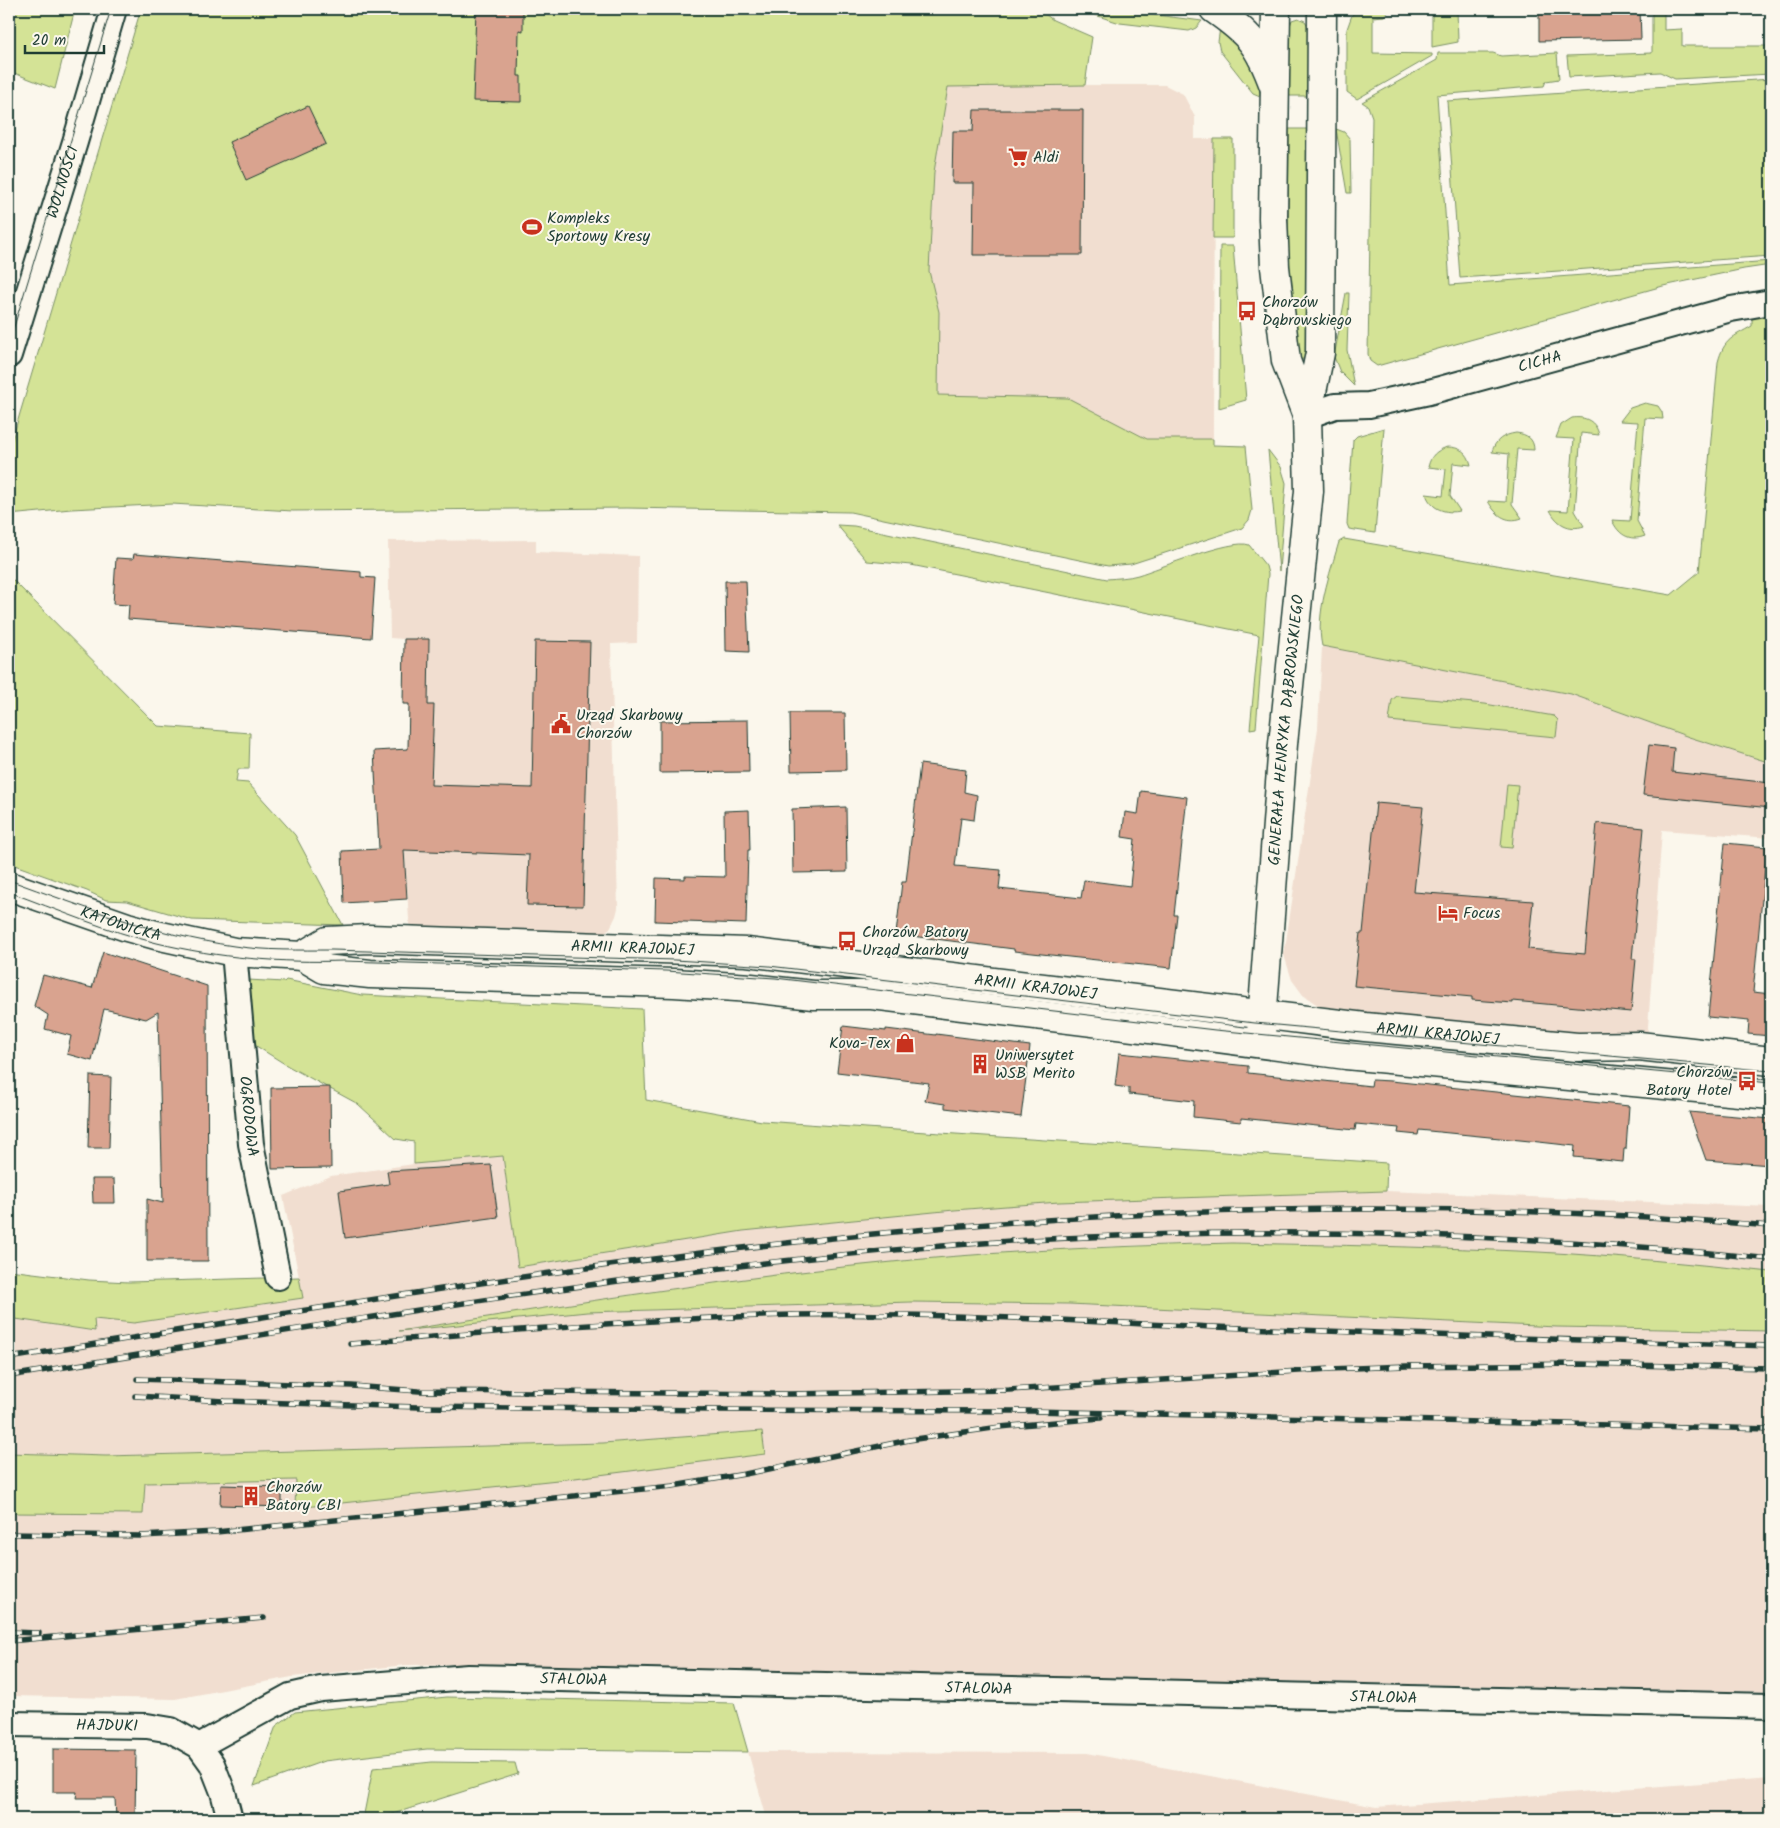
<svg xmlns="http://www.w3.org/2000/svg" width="1780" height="1828" viewBox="0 0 1780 1828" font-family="Kalam,sans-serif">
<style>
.built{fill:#f1ded0}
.green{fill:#d4e396;stroke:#7a9065}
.building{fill:#d9a38f;stroke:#1f3d34}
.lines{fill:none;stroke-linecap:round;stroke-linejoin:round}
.minor-casing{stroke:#1f3d34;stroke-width:28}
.tertiary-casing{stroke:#1f3d34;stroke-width:31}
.primary-casing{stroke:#1f3d34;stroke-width:31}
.minor{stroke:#fbf7ec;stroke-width:24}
.tertiary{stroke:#fbf7ec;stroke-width:28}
.primary{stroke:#fbf7ec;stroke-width:28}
.tram{stroke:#1f3d34;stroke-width:1}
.rail-casing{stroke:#1f3d34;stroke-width:5.5}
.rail{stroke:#fbf7ec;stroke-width:4;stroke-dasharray:11;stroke-linecap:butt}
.labels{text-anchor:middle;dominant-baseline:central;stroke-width:4;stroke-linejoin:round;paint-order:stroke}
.poi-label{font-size:16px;fill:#1f3d34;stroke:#fbf7ec;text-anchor:start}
.street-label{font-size:16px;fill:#1f3d34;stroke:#fbf7ec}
</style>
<rect width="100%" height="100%" fill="#fbf7ec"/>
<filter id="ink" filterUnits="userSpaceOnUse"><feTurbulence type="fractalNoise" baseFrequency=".02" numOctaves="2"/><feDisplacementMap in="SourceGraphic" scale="10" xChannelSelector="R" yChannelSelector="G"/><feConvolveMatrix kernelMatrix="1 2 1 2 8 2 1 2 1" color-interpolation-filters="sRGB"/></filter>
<g filter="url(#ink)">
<!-- built -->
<path class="built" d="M1085 85H1165L1183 94 1195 117V139H1214L1213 439H938L929 271 934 172 948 86Z
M536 540V552L638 556 637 643 611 644 618 908 616 916 610 928 598 937 410 933 404 848 409 705 403 704 404 639 390 638 388 541Z
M1322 646 1571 694 1689 737 1771 763V838L1662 830 1647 1041 1338 1012 1322 1008 1303 995 1292 980 1284 955 1318 728Z
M503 1156 518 1267 743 1231 954 1210 1059 1202 1386 1191 1771 1207V1272L1671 1262 1357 1246 1232 1243 1120 1246 995 1253 910 1260 789 1274 628 1295 412 1329 587 1312 911 1302 1069 1304 1557 1327 1771 1331V1692L468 1664 406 1665 292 1677 175 1699 9 1696V1513L143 1514 145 1483 296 1480 295 1507 765 1454 761 1431 603 1443 106 1456 9 1453V1318L94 1331 93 1319 134 1323 303 1298 283 1196 331 1176 414 1164Z
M748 1752 1087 1753 1376 1807 1771 1778V1819H767Z"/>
<!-- green -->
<path class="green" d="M9 9H75L55 89 9 71Z
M141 9H1038L1053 20 1092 37 1085 85 948 87 934 172 929 271 939 312 938 395 1068 398 1147 439H1213V445L1246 446 1252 510 1249 520 1242 528 1131 564 1108 566 850 512 627 508 293 511 172 504 71 509 9 515V450Z
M1076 9H1110L1202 21 1196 28 1189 31 1120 23Z
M1360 9 1387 10V14L1384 16 1373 17V53L1432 54V56L1357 99 1347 92V29L1352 15Z
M1432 9H1457L1458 42 1432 47Z
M1652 9H1664V30L1682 29V46H1771V74L1675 79 1660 72 1569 77 1567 56 1652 53Z
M1298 18 1305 21 1308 26V96H1289L1290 26 1292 20Z
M1220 27 1241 44 1260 88V96L1253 93 1249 88 1220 51 1218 42Z
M1438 53H1493L1501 56 1557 53 1559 79 1546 81 1544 86 1437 95 1450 285 1771 261V265L1744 269 1663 286 1377 366 1370 361 1368 354 1372 117 1368 106 1362 102 1437 60Z
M1771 79V256L1460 278 1447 101Z
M1289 129H1308L1306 357 1301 360 1299 357 1288 249Z
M1336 129 1344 132 1350 139 1351 193H1347Z
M1214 139H1233V238H1213Z
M1220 246H1233L1246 400 1219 408Z
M1346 293H1349L1347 350 1354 386 1340 372 1334 357Z
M1771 314V763L1689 737 1571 694 1322 646C1315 614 1330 573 1339 542L1344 539 1671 595 1699 572 1718 362C1724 339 1733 337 1752 326V317Z
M1645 403 1658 406 1662 412 1663 419 1645 418 1637 521 1645 536C1629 542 1618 534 1612 520L1630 521 1638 422 1620 421 1630 408Z
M1572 418C1585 416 1596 421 1599 435L1581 433 1575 511 1584 526C1569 531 1557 524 1550 510L1568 511 1574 439 1556 438 1561 425Z
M1384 428 1375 533 1349 529 1347 524 1353 440 1357 436Z
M1516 433C1527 434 1534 439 1534 450L1517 449 1512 504 1522 518C1506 524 1495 514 1488 501L1506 502 1509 454 1492 452C1495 440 1503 435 1516 433Z
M1447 447C1460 447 1468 452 1471 465L1453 463 1450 496 1460 511C1445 514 1431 509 1426 494L1443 496 1446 469 1428 467C1431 455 1436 451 1447 447Z
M1268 450 1281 467 1286 483 1279 571Z
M837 525 854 526 1107 579C1117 578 1128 578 1138 575 1158 569 1233 538 1249 545L1266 566 1268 574 1256 728 1250 729 1259 635 911 565 867 561Z
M9 576 158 726 250 733 249 769H238L236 782 248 783 295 835 343 925 192 920 127 901 106 900 87 891 9 863Z
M1397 696 1485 704 1554 716 1558 720 1556 737 1389 721 1392 700Z
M1507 784 1518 785 1512 848 1501 847Z
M248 980 284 982 286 980 362 995 642 1009 646 1100 762 1121 1387 1163 1386 1191 1059 1202 954 1210 743 1231 518 1267 503 1156 414 1164V1142L396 1139 358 1104 288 1066 253 1044Z
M1232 1243C1334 1245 1436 1247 1538 1252 1616 1256 1694 1264 1771 1272V1331L1557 1327 1069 1304 911 1302 587 1312 399 1331C570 1304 740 1276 912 1260 1019 1250 1125 1246 1232 1243Z
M9 1270 89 1280 129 1282 299 1277 303 1298 134 1323 94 1319 95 1331 9 1318Z
M762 1431 765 1454 567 1479 295 1508 296 1480 145 1483 143 1514 9 1513V1453L106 1456 603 1443Z
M447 1697 734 1703 748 1752 427 1749 324 1761 254 1786 276 1726 295 1712Z
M432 1762 515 1763 518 1774 377 1819H363L373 1768Z"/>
<!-- building -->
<path class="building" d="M476 9H523V31L519 30 518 76H521V102L473 101Z
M1539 9H1640L1641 39 1539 41Z
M308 106 326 144 246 180 229 142Z
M974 110H1083L1082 255H973L974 183H952L953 131H973Z
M134 554 361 572V577L375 578 371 638 128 619 129 605 113 604 116 558 133 559Z
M725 581H746L749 652 726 651Z
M404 639H429L428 705H434L431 785 532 788 535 641 590 642 583 906 527 905 529 855 404 850 407 899 344 903 342 851 379 849 374 751 408 749 409 704H403Z
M790 713H845L846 770 791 771Z
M748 720 749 772 660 773V721Z
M1649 745 1674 748 1672 772 1771 783V808L1643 795Z
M920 764 966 770 964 792 977 795 974 820 961 818 955 866 1001 870 999 889 1081 898 1084 880 1130 886 1135 839 1122 837 1125 812 1138 814 1141 791 1187 797 1174 915H1177L1171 968 1014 951V949L896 934 902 882H906Z
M1376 803 1423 807 1414 892 1533 901 1528 949 1585 954 1597 823 1644 828 1632 959H1636L1631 1012 1513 1001V1003L1472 1000V997L1354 986 1360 933H1363Z
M846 807 847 872 793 873 792 809Z
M749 810 750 850H748L746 924 655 921 656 878 685 879V876L725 877 724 811Z
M1725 843 1767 847 1753 992 1771 994V1036L1748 1034 1749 1021 1708 1017Z
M103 952 207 986 208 1261H147V1199L163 1203 158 1012 146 1019 104 1009 92 1061 67 1054 71 1036 45 1029 48 1015 34 1006 43 975 92 988Z
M843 1026 886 1031V1029L936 1035V1034L1030 1046 1021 1117 945 1108V1104L925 1101 929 1083 837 1072Z
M1119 1053 1248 1066V1073L1371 1086 1372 1080 1391 1081 1629 1106 1626 1149H1624L1623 1162 1574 1157 1575 1146 1530 1141 1419 1130 1418 1135 1398 1133 1399 1128 1356 1124 1355 1130 1241 1118V1122L1193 1117 1194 1101 1129 1094V1088L1115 1086Z
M90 1076 111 1077 109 1148H88Z
M330 1087 331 1168 272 1169 271 1088Z
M1689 1112 1771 1119V1165L1706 1160Z
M491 1165 498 1217 345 1238 339 1191 389 1184 387 1171Z
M92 1179H114L115 1203H93Z
M221 1485 282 1487V1507L220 1505Z
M53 1749 136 1750 135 1819H116L115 1798H76L77 1792H53Z"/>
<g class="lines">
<defs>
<g id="minor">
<path id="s1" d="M9 355 75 142 114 9"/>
<path id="s2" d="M1307 416 1335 406 1369 405 1429 392 1731 309 1771 302"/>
<path id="s3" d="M234 952 251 1144 278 1277"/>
<path id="s4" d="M9 1724 147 1726 171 1730 199 1746 212 1764 223 1792 230 1819"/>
<path id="s5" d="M199 1746 290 1696 321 1689 468 1677 1771 1706"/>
</g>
<g id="tertiary">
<path d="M1276 9 1273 218 1275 267 1286 361 1307 416"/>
<path id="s6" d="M9 886 127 927 156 935 234 952 302 956 324 969 370 974 674 983 751 988 813 995H872L1142 1028 1346 1055 1771 1095"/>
<path id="s7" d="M302 956 327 941 369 939 747 952 1365 1027 1577 1047 1639 1046 1771 1061"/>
<path id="s8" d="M1261 1034 1283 744 1309 491 1307 416 1320 353 1322 9"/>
</g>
<path id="primary" d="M1214 9C1250 34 1259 45 1274 86"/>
</defs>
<!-- minor casing -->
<use href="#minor" class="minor-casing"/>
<!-- tertiary casing -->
<use href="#tertiary" class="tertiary-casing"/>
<!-- primary casing -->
<use href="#primary" class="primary-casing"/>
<!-- minor -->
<use href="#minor" class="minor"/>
<!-- tertiary -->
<use href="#tertiary" class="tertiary"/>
<!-- primary -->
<use href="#primary" class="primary"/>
<!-- tram -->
<path class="tram" d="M9 343 111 9
M9 880C83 907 156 935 234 946 266 951 300 950 332 950L675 960 769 966 1255 1023 1771 1071
M9 892C58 910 107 931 157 943 219 958 281 963 344 961L666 971 775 978 1215 1030 1771 1083"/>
<defs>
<path id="rail" d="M350 1344C497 1331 645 1319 792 1315 933 1312 1074 1321 1214 1327 1400 1334 1585 1341 1771 1346
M9 1358C296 1312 583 1262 873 1234 1170 1205 1473 1200 1771 1226
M9 1376C337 1323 665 1264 997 1242 1255 1225 1514 1232 1771 1259
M137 1379 352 1386 419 1391 790 1394 1009 1390 1330 1369 1406 1366 1578 1364 1771 1368
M135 1396 225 1401 418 1407 712 1410 1033 1411 1771 1429
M9 1534 141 1536 216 1532 673 1486 745 1474 909 1440 1000 1427 1101 1418
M9 1632 39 1633
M9 1641 264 1618"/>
</defs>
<!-- rail casing -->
<use href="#rail" class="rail-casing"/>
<!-- rail -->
<use href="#rail" class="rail"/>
</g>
</g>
<!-- icons -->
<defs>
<symbol id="supermarket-bare" viewBox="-9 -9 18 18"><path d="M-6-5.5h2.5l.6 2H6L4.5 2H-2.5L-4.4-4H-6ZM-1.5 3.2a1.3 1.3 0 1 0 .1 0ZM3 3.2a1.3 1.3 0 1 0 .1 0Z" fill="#c8321e" stroke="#fbf7ec" stroke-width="2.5" paint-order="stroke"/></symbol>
<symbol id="stadium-bare" viewBox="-9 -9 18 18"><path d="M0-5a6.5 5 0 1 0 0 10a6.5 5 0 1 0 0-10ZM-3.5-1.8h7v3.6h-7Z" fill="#c8321e" stroke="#fbf7ec" stroke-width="2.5" paint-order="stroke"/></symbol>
<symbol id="bus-bare" viewBox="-9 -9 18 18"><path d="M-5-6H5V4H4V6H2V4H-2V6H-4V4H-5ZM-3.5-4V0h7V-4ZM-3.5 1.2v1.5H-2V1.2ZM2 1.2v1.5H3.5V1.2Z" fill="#c8321e" stroke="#fbf7ec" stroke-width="2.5" paint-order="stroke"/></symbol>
<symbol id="civic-bare" viewBox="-9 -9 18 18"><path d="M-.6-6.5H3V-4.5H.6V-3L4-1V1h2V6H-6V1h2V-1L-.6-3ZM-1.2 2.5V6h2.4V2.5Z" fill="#c8321e" stroke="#fbf7ec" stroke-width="2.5" paint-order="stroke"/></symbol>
<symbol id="hotel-bare" viewBox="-9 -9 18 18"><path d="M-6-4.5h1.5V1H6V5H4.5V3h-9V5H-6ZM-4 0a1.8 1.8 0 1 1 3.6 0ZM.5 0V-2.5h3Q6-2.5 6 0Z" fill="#c8321e" stroke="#fbf7ec" stroke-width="2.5" paint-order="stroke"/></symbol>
<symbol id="shop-bare" viewBox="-9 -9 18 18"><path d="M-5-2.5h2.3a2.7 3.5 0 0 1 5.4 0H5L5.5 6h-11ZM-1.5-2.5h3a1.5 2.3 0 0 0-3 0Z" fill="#c8321e" stroke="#fbf7ec" stroke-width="2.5" paint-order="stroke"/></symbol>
<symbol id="building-bare" viewBox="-9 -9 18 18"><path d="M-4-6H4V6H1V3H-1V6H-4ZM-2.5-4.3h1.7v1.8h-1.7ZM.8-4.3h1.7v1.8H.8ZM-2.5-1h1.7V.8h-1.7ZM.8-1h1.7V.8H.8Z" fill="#c8321e" stroke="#fbf7ec" stroke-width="2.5" paint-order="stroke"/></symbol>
</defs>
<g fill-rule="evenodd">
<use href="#supermarket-bare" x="1004" y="143" width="28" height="28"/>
<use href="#stadium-bare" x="518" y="213" width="28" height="28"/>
<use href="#bus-bare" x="1233" y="297" width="28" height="28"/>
<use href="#civic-bare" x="547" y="710" width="28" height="28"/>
<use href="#hotel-bare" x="1434" y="899" width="28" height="28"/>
<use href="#bus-bare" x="833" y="927" width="28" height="28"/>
<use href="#shop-bare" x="891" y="1029" width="28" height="28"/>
<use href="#building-bare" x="966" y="1050" width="28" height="28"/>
<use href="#bus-bare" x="1733" y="1067" width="28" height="28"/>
<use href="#building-bare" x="237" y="1482" width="28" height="28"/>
</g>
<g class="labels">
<!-- poi labels -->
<g class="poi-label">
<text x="1033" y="157">Aldi</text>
<text x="547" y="218">Kompleks<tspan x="547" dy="18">Sportowy Kresy</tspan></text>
<text x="1262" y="302">Chorzów<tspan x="1262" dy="18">Dąbrowskiego</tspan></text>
<text x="576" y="715">Urząd Skarbowy<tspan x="576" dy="18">Chorzów</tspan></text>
<text x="1463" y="913">Focus</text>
<text x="862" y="932">Chorzów Batory<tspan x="862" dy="18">Urząd Skarbowy</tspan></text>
<text x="890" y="1043" text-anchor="end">Kova-Tex</text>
<text x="995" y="1055">Uniwersytet<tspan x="995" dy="18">WSB Merito</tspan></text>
<text x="1732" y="1072" text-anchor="end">Chorzów<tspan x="1732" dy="18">Batory Hotel</tspan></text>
<text x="266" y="1487">Chorzów<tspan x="266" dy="18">Batory CB1</tspan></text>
</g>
<!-- street labels -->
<g class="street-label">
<text stroke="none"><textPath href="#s1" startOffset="181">WOLNOŚCI</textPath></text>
<text stroke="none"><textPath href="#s2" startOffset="240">CICHA</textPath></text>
<text stroke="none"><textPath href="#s8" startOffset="305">GENERAŁA HENRYKA DĄBROWSKIEGO</textPath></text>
<text stroke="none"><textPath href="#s6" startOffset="118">KATOWICKA</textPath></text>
<text stroke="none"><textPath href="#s7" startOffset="335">ARMII KRAJOWEJ</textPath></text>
<text stroke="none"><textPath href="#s7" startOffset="740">ARMII KRAJOWEJ</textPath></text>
<text stroke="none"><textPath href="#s7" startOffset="1145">ARMII KRAJOWEJ</textPath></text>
<text stroke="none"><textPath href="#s3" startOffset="165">OGRODOWA</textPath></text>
<text stroke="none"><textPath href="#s5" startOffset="389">STALOWA</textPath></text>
<text stroke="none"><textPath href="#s5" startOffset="794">STALOWA</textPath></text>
<text stroke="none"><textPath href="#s5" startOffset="1199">STALOWA</textPath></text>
<text stroke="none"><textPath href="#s4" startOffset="98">HAJDUKI</textPath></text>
</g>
</g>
<!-- margin -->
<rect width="1780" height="1828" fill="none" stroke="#fbf7ec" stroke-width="30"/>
<rect x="15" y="15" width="1750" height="1798" fill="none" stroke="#1f3d34" stroke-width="2" filter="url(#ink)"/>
<!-- scale -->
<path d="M25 45v8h79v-8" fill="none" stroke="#1f3d34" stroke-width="2.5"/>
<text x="32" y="45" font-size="15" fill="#1f3d34" stroke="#fbf7ec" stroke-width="4" paint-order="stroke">20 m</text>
</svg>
